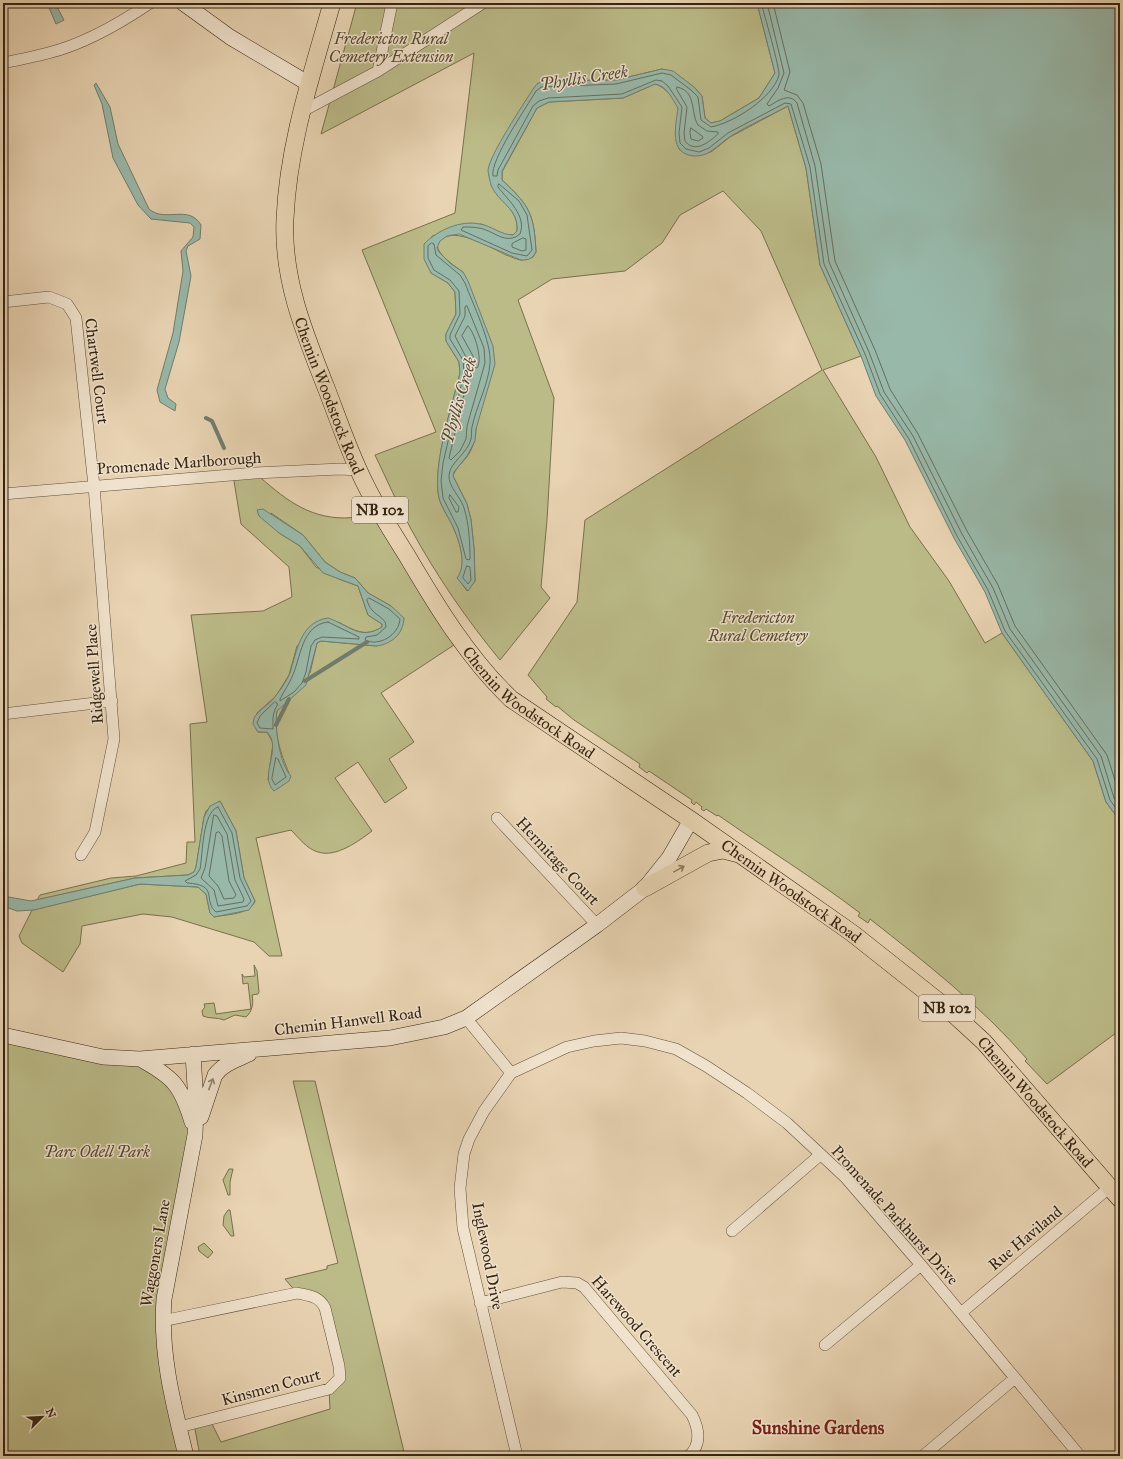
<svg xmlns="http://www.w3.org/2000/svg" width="1123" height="1459" viewBox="0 0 1123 1459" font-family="'IM FELL Great Primer',serif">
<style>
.green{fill:#bb8;stroke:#78704c;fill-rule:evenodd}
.water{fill:#98b8a9;stroke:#707d6c}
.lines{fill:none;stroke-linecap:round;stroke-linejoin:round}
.shore{stroke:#666e5d;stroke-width:1}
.stream{stroke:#707d6c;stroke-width:4}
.street-casing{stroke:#615039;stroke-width:12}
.secondary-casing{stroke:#342411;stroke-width:16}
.primary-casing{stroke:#342411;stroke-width:18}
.street{stroke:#f0e2cd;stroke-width:11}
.secondary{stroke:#f0e2cd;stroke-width:15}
.primary{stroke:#e8d3b2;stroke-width:17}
.oneway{stroke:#8e7c62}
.oneway2{stroke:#92836f}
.labels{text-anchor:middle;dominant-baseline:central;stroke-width:3;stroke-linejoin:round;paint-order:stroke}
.shield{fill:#f0e2cd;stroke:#6c5d49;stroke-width:1}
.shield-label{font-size:15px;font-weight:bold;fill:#342411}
.park-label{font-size:16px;font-style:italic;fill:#564a2f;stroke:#f0e2cd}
.street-label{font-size:16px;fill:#342411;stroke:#f0e2cd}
.water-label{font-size:17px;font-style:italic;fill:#4d4937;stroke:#f0e2cd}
.quarter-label{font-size:18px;font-weight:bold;fill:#7a1f14;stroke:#f0e2cd}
</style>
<rect width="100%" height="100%" fill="#e8d3b2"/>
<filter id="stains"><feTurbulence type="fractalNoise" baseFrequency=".005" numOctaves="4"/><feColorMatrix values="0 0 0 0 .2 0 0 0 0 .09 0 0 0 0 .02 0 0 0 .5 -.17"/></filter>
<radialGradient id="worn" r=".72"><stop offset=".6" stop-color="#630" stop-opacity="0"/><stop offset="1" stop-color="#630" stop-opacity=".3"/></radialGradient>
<!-- green -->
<path class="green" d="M357 3H757L775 73 759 98 720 121 711 123 705 118 702 96 694 87 662 69 616 80 546 81 491 185C502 199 519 213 517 231L513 235H506L481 224 432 236 431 273 448 283 455 292 456 314 446 334V341L459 362 460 373C452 406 432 466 439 498 442 509 450 519 454 529 460 543 467 565 458 578L467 591 475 581 474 548 471 520 467 504 453 476C455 469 461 464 466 458 473 449 475 440 476 429L463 272C453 265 421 244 448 236 464 232 492 248 506 255 510 256 517 260 521 260 525 260 530 258 533 257L536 252C534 214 530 206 502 180V172L537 108 549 102 623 98 655 84C664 86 676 99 678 108 682 118 679 139 679 149L690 155 711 152 730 137 788 106 806 168 820 265 861 356 823 370 876 457 910 527 949 581 985 643 1002 633 1093 761 1106 802 1120 821V1030L1047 1084 1025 1061 1027 1059C980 1005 926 963 870 919L868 923 858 916 860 913C814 878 765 848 718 815L717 816 706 809 704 811 701 809 702 807 696 802 694 805 691 802 692 800 649 771 647 773 639 767 640 764 574 720 557 706 556 707 546 699 547 697 528 675 577 602 585 520 822 370 761 231 723 191 680 215 662 243 625 271 552 279 518 300 554 398 547 520 541 587 550 598 500 660C467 620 436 575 411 529 398 505 387 480 375 455L436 432 362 250 455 213 474 53 321 134Z
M255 473C283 497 306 518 345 518 354 518 364 515 373 514L454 645 381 693 414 742 389 759 407 788 385 803 358 762 335 778 372 831C359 841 336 858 318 852 307 849 299 838 291 830L256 838 282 956H269L254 942 172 917 143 914 82 926 80 944 63 972 22 943 19 936 32 910 140 884 198 887 206 894 210 913 214 917C227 914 250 915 255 901L244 878 236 831 220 801 206 811 204 817 196 867 194 872 188 875 135 878 37 900 40 895 111 878 136 876 186 863 187 842H195L190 724 207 722 191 615 263 611 292 597 289 567 241 524 233 475ZM271 513 303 535 325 562 340 572 355 578 368 593 391 606 377 646 321 641 317 643 310 673 277 711C273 731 281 755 289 773L268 780 273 743 267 732H258L256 729 257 713 276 696 289 675 297 646 338 622C354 630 365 638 382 627V624L368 615 358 586 339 579 316 567 300 546 279 533Z
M254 965 257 971 259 992 258 994 252 995C254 1003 252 1012 246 1017L235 1015 224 1020C217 1017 209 1019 203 1016L202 1011 205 1007 204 1004 214 1003 216 1014 251 1009 248 983 243 984 242 974 244 977 255 976Z
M3 1035 163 1072 195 1135 164 1299 186 1456H3Z
M293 1081H315L405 1456H200L194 1424 210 1420 221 1442 330 1409 329 1389 340 1378 325 1308 297 1293 285 1279 327 1269V1266L338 1263Z
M229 1169H233L230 1182V1195H228L223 1180Z
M228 1210H230L234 1236H231L223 1225 224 1216Z
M204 1243 213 1252 208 1258 199 1251 198 1247Z"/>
<!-- water -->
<path class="water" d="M47 3H55L64 20 56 24Z
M757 3H1120V821L1106 802 1093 761 1002 633 985 592 954 538 905 440 876 396 861 356 820 265 806 168 788 106C769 116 749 125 731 136 724 140 718 147 711 151 706 155 700 156 694 156 668 154 676 125 678 108 672 99 667 86 655 84L623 98 549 102 537 108 502 171V180C530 206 534 214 536 252 532 259 529 260 521 260L459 234 447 236 440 241 437 248 439 252 451 264 463 272 468 281 493 346 495 364 476 429 475 441 467 456 454 472 453 476 467 504 471 520 474 548 475 581 468 591 457 578C467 565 460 543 454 529 450 519 442 509 439 498 432 466 452 406 460 373L459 362 446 341V334L456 314 455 292 448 283 431 273 424 259V244C438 230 460 220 480 224 492 226 501 235 513 235L517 231C519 208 498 203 491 185 490 181 488 173 488 170 490 154 523 105 533 89L538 83 546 81 616 80 662 69 673 71 694 87 702 96 705 118 711 123 720 121 759 98 775 73Z
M96 83 110 107 118 144 149 209C165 223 189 204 201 225L200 239 188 246 186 251 191 276 179 342 165 389 168 398 176 404 175 411 160 402 157 390 173 333 183 271 181 251 193 237 194 227 190 223 151 219 138 205 113 158 102 104 94 85Z
M263 509 303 535 325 562 340 572 355 578 368 593 391 606 404 618C403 634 393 643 377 646L321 641 317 643 306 685 277 711C274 727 280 765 291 776L289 781 274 791C258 776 283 748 267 732H258L253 724 254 718C260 708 271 704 277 694 282 688 287 680 290 673 297 651 300 622 328 618 349 625 360 641 382 627V624L368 615 358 586 323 573 300 546 279 533 266 522 259 516 257 510Z
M220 801 236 831 244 878 255 901 249 910 214 917 210 913 206 894 198 887 140 884 34 910 17 911 3 906V896L31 901 135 878 188 875 194 872 196 867 204 817 210 806Z"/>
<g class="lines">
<!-- shore -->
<path class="shore" d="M761 3C764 13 780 69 779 75 773 98 733 123 711 127L701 120 698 97 691 90 671 75 662 73 616 84 541 87 536 91C526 108 490 160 493 176H497L498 170 533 106 539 101 548 98 622 94 656 80 662 81 668 86 682 107 679 133 680 143 686 149 699 152 709 148 728 133 785 103 791 104 810 167 824 264 865 354 880 394 909 439 957 536 988 590 1005 631 1097 759 1110 800 1120 814
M767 3 784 73 778 88 767 104 769 106C778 101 789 92 797 103L815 166 829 262 869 352 884 392 913 436 962 534 993 588 1010 629 1101 756 1114 798 1120 806
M773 3 790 72 784 90 797 95 803 103 821 164 835 261 875 350 890 389 918 434 967 531 998 585 1015 626 1107 755 1120 796
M677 87C697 91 690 112 698 125L707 131 718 132V134C709 142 695 154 685 141L684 133 687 107 677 90Z
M691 128 702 136 703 138 698 141 691 139 690 133Z
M499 184 519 201 527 215 532 250 527 256 512 253 461 230 463 227C468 227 474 227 479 228 493 230 506 246 520 234 527 216 508 200 498 187Z
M523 238 526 239V250L522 251 512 247V244Z
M432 243 434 244 436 255 460 275 465 283C472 302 492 343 490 363 489 383 476 407 472 427 471 431 472 436 471 439 468 453 450 462 449 475 448 487 461 497 464 508 469 524 470 542 470 559L469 560 466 559 458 528 443 498 441 481 443 463 464 373 463 360 450 339V335L460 314 459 291 450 280 434 270 428 258V246Z
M467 306 484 348 485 363 467 426 466 439 460 451 451 460 449 458 469 373 467 359 455 336 465 316V307Z
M468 326C475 333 483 360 477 368L474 367 473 356 462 336Z
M450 495 459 507 458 512H456L449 498Z
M467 566 470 567 471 580 468 584 463 578Z
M369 598 389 609 400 619C399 635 379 647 365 640L366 637 377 635 386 627C386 615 371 617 367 600Z
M328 622 359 637V639L322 637 315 640 311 646 306 672 302 683 294 692 280 701V699C284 691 289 684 292 677 301 658 301 625 328 622Z
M275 702 278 704C272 713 273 719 273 729L260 728 257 723 260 716Z
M276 758 278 759 286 777 275 785 272 779Z
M218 807 232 833 240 878 251 901 247 906 216 912C202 900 220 885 187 883L185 881 196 875 200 869C203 854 202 812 218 807Z
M214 815 217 816 227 834 235 880 244 899 243 902 218 906 214 890 201 878 205 868Z
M219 832 222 836 229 881 236 895 234 898 224 899 218 886 209 876 216 833Z"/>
<!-- stream -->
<path class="stream" d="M206 418 212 421 224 448
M305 681 367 642
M276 725 289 699"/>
<defs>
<path id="street" d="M392 3 378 71 483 3
M3 63C18 60 33 57 48 53 85 44 119 24 150 3
M301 112 378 71
M3 302 49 297 67 304 76 318 94 486 114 739 95 832 81 855
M3 494 255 473 340 469 358 470
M3 714 112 701
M497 818 597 925
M466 1018 511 1073
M732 1231 820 1155
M480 1303 562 1282 577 1283 584 1287 692 1415C699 1429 702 1444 689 1456
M961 1313 1110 1187
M162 1321 297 1293C310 1296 319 1296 325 1308L339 1366 340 1378 329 1389 179 1427
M825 1345 921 1265
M517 1456 463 1228 460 1188 464 1154 469 1139 484 1111 511 1073 567 1047 594 1041 621 1038 645 1041 676 1049 706 1066 747 1093 787 1123 845 1177 921 1265 1080 1456
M923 1456 1015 1378"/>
<path id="secondary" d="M183 3 230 37 309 84
M3 1035 103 1057 140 1059 390 1038 444 1027 466 1018 597 925 645 888 669 858 691 820
M140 1059C173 1077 181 1085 192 1122
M201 1117 215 1075C223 1064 236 1060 249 1054
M186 1456C173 1403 160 1353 164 1299L195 1135 196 1103 193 1054"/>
<g id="primary">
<path id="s1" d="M332 3C312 74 288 145 285 219 282 278 304 332 325 385 336 413 346 443 359 471 372 500 389 527 406 554 436 605 468 658 511 699L691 820 852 933 948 1009 984 1042 1120 1199"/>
<path d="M645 888 708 853 723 850 739 854"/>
</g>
</defs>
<!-- street casing -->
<use href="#street" class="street-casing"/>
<!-- secondary casing -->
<use href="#secondary" class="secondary-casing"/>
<!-- primary casing -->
<use href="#primary" class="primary-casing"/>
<!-- street -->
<use href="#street" class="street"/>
<!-- secondary -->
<use href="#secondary" class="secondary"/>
<!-- primary -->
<use href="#primary" class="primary"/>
</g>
<!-- one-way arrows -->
<defs><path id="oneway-shaft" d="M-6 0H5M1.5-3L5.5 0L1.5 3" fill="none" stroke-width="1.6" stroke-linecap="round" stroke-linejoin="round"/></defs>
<use class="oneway" href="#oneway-shaft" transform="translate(679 869) rotate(-29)"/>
<use class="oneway2" href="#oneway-shaft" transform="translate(211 1084) rotate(-69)"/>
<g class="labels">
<!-- shield labels -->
<g class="shield">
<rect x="352" y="497" width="56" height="26" rx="3"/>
<rect x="919" y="995" width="56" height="26" rx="3"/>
</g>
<g class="shield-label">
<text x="380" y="510">NB 102</text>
<text x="947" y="1008">NB 102</text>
</g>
<!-- park labels -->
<g class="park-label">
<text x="391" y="38">Fredericton Rural<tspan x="391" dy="18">Cemetery Extension</tspan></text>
<text x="758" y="617">Fredericton<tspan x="758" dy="18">Rural Cemetery</tspan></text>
<text x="97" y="1151">Parc Odell Park</text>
</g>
<!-- street labels -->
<g class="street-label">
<text transform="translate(97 371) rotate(83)">Chartwell Court</text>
<text stroke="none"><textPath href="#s1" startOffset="405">Chemin Woodstock Road</textPath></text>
<text transform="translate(179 463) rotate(-4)">Promenade Marlborough</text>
<text transform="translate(94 674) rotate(-94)">Ridgewell Place</text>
<text stroke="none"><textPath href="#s1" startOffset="777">Chemin Woodstock Road</textPath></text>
<text transform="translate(558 861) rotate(47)">Hermitage Court</text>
<text stroke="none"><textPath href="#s1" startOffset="1101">Chemin Woodstock Road</textPath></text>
<text transform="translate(348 1021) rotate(-7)">Chemin Hanwell Road</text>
<text stroke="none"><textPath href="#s1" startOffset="1425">Chemin Woodstock Road</textPath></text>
<text transform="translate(895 1215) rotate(48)">Promenade Parkhurst Drive</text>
<text transform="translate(1025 1238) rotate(-40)">Rue Haviland</text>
<text transform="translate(155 1253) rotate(-80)">Waggoners Lane</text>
<text transform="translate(488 1256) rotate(79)">Inglewood Drive</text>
<text transform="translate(637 1326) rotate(49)">Harewood Crescent</text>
<text transform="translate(271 1387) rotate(-15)">Kinsmen Court</text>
</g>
<!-- water labels -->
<g class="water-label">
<text transform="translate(584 78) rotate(-9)">Phyllis Creek</text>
<text transform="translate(459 400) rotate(-74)">Phyllis Creek</text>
</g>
<!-- quarter labels -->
<g class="quarter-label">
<text x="818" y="1428">Sunshine Gardens</text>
</g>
</g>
<!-- margin -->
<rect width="1123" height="1459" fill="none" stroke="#e8d3b2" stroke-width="16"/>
<rect x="4" y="4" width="1115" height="1451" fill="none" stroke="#342411" stroke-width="2"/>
<rect x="8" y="8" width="1107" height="1443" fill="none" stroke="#342411"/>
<!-- north arrow -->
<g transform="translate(42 1417) rotate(66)" stroke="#f0e2cd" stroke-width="3" paint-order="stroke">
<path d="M0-3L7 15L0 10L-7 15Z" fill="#342411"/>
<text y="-6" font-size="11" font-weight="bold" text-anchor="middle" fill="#342411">N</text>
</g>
<rect width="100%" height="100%" filter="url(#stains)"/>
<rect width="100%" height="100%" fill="url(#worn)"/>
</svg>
